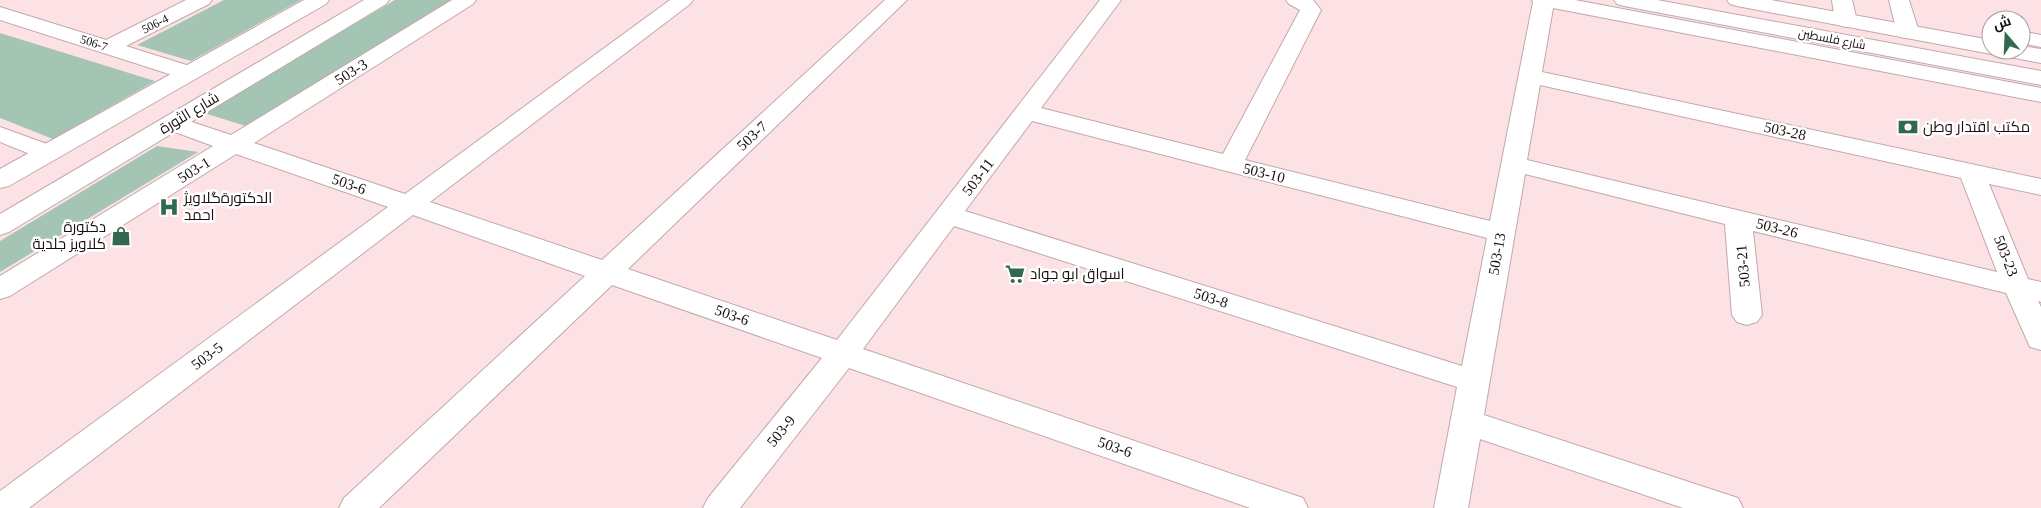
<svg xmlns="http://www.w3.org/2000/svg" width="2041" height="508" viewBox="0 0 2041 508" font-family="'Times New Roman',Cairo,serif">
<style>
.green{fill:#a4c5b3}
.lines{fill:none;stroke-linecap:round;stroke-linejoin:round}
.street-casing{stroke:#c2a8aa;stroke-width:2}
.secondary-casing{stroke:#c2a8aa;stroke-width:2}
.primary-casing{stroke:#c2a8aa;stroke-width:2}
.street{fill:#fff;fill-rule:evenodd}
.secondary{fill:#fff;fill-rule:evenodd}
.primary{fill:#fff;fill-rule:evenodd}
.labels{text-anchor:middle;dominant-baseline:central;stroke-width:5;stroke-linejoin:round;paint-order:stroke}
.far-street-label{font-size:12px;fill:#170e0f;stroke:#fff}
.street-label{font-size:15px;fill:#170e0f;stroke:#fff}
.poi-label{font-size:15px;fill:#170e0f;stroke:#fff;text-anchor:start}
</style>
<rect width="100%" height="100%" fill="#fde2e5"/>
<!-- green -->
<path class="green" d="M224 0H301L191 61 137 45Z
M395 0H456L249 127 204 113Z
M0 33 155 81 53 139 0 118Z
M157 146 198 152 0 272V241Z"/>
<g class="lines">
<defs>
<path id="street" d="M186 0H212L209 4 126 46 196 68 199 73 196 78 188 80 0 20V7L106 40Z
M452 0H476L473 4 254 143 405 194 670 0H693L690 4 430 202 602 260 885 0H907L628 269 837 340 1100 0H1121L1041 108 1223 154 1300 10 1289 4 1286 0H1313L1321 10 1245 160 1490 221 1533 2 1532 0H1575L2041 88V102L1553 8 1542 72 2041 179V195L1989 184 2028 279 2041 282V302L2038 301 2041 307V350L2030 347 2006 293 1753 231 1762 315 1757 322 1747 325 1737 322 1732 315 1725 224 1525 174 1484 415 1738 498 1743 508H1683L1480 439 1468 508H1434L1457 387 954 226 863 349 1303 498 1308 508H1250L849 368 740 508H703L708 498 822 358 612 285 379 508H339L344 498 585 276 413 215 29 508H0V491L388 207 236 154 10 296 0 299V276L213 146 164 128 160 123 164 118 172 116 180 118 231 135ZM1540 85 1961 178 1997 272 1527 160ZM1032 121 1487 238 1462 366 965 211Z
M2021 31 2041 35V47L2021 43Z
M0 127 58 148 61 153 58 158 49 160 40 158 0 142Z"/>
<path id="secondary" d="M1832 0H1852L1857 21 1853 25 1846 27 1839 25 1835 21Z
M1889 0H1909L1919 32 1916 37 1908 38 1900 37 1897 32Z"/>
<path id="primary" d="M304 0H329L326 4 9 186 0 188V169Z
M364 0H389L386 4 9 232 0 235V214Z
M1614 0H1657L2041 71V85L1624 6 1617 4Z
M1727 0H1771L1991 40V50H2021V46L2041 49V63L1999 55 1997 52 1991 54 1737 6 1730 4Z"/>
</defs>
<!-- street casing -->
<use href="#street" class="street-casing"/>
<!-- secondary casing -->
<use href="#secondary" class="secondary-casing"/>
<!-- primary casing -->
<use href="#primary" class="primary-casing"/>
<!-- street -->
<use href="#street" class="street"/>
<!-- secondary -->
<use href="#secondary" class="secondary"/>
<!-- primary -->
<use href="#primary" class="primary"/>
</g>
<!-- icons -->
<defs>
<symbol id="bank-bare" viewBox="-9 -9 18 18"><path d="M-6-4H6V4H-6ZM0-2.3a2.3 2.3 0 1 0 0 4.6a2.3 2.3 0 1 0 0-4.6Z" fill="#31684f" stroke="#fff" stroke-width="2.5" paint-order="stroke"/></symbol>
<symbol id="hospital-bare" viewBox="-9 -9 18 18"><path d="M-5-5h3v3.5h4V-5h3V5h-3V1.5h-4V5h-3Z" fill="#31684f" stroke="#fff" stroke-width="2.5" paint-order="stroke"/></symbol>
<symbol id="shop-bare" viewBox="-9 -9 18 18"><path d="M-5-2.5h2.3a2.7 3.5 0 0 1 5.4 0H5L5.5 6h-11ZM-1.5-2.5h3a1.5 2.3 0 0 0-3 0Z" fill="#31684f" stroke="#fff" stroke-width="2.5" paint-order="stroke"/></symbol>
<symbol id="supermarket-bare" viewBox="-9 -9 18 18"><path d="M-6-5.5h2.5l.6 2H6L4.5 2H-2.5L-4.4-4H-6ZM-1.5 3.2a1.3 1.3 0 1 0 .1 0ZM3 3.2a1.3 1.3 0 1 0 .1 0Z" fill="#31684f" stroke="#fff" stroke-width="2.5" paint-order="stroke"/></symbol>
</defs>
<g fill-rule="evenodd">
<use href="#bank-bare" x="1894" y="113" width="28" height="28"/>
<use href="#hospital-bare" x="155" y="193" width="28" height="28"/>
<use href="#shop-bare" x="107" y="222" width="28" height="28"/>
<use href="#supermarket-bare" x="1001" y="260" width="28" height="28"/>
</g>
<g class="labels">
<!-- far-street labels -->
<g class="far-street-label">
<text transform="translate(155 24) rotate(-26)">506-4</text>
<text transform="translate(1832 39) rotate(11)">شارع فلسطين</text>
<text transform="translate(94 43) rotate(18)">506-7</text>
</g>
<!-- street labels -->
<g class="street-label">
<text transform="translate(351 72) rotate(-32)">503-3</text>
<text transform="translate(189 113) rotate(-31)">شارع الثورة</text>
<text transform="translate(1785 131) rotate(12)">503-28</text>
<text transform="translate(752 136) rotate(-43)">503-7</text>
<text transform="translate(194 170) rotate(-32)">503-1</text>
<text transform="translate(1264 173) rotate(14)">503-10</text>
<text transform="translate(978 177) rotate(-53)">503-11</text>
<text transform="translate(349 184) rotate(19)">503-6</text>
<text transform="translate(1777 228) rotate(14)">503-26</text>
<text transform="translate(1497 254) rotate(-80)">503-13</text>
<text transform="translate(2006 256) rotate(69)">503-23</text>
<text transform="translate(1743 266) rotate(-95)">503-21</text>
<text transform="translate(1211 298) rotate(18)">503-8</text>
<text transform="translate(732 315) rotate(19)">503-6</text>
<text transform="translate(207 356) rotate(-37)">503-5</text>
<text transform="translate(781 431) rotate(-51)">503-9</text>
<text transform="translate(1115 447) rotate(19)">503-6</text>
</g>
<!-- poi labels -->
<g class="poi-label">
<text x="1923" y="127">مكتب اقتدار وطن</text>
<text x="184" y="198">الدكتورةگلاويژ<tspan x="184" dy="17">احمد</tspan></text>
<text x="106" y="227" text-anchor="end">دكتورة<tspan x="106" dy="17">كلاويز جلدية</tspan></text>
<text x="1030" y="274">اسواق ابو جواد</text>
</g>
</g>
<!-- north arrow -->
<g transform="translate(2006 35) rotate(341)"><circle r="24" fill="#ffffff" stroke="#a29f9f"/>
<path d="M0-4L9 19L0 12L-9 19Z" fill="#31684f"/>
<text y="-8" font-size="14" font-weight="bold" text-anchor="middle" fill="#170e0f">ش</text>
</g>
</svg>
